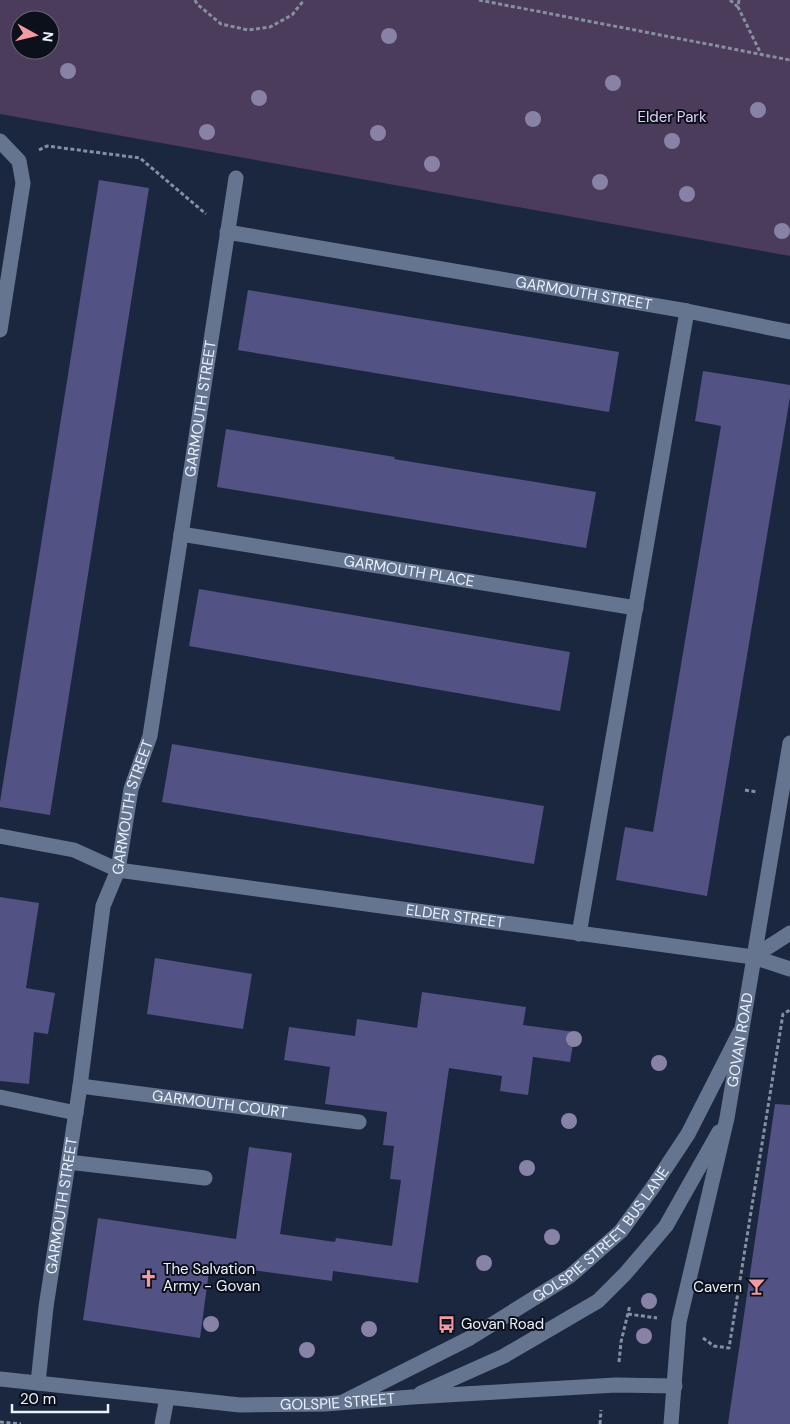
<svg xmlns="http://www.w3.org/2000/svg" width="790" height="1424" viewBox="0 0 790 1424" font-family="'DM Sans',sans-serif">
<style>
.green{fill:#4b3c5b;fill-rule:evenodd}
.building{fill:#535284}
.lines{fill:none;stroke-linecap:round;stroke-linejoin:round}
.path{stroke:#868fa1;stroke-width:3;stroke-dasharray:4 2.5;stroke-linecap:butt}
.lane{stroke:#66758f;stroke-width:15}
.street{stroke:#66758f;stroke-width:15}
.secondary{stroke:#66758f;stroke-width:15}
.tree{fill:#8882a6}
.labels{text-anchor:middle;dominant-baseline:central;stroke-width:4;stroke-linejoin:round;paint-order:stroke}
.park-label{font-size:15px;fill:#e2cdfb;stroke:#0b101a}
.street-label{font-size:15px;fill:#eaf1fd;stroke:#0b101a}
.poi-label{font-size:15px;fill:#eaf1fd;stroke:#0b101a;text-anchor:start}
</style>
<rect width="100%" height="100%" fill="#1b273e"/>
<!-- green -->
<path class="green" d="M0 0H790V256L0 114ZM20 20H50V50H20Z"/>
<!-- building -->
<path class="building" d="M99 180 149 188 50 815 0 807V802Z
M248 290 619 352 609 412 238 350Z
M703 371 790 385V397L707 896 616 880 625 827 653 832 721 426 695 421Z
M226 429 395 457 394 459 596 492 586 548 217 487Z
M199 589 570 652 560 711 189 646Z
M172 744 544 806 534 864 162 802Z
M0 897 39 903 26 988 55 993 48 1034 34 1032 29 1084 0 1081Z
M155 958 252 974 243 1029 147 1014Z
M422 992 526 1007 523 1025 575 1032 570 1062 533 1057 528 1095 500 1091 502 1076 449 1068 418 1283 333 1271 332 1281 210 1264 200 1338 83 1320 98 1218 236 1239 249 1147 292 1153 280 1234 335 1242 336 1238 392 1246 401 1180 390 1179 394 1146 383 1145 387 1112 325 1104 330 1067 284 1060 289 1027 355 1036 357 1019 417 1028Z
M775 1104 790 1105V1424H728Z"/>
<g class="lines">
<!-- path -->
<path class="path" d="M195 0 197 4 221 24 248 30 270 27 292 15 304 0
M479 0 790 60
M730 0 738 7
M739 0 738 7 761 54
M39 150 47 146 140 158 206 214
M745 790 757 792
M628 1314 657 1318
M703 1338 714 1346 729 1348 783 1014 790 1010
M619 1362 621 1342 630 1305
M0 1422 21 1424
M600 1424 601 1410"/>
<!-- lane -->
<g class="lane">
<path d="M753 957 790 933"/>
<path d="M68 1162 205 1178"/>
<path id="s1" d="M343 1402 470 1338 570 1276 621 1231 653 1187 688 1134 740 1032"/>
<path d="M162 1424 167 1398"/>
</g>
<!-- street -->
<g class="street">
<path d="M0 141 19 161 23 183 0 330"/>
<path id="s2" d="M227 232 687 311 790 332"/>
<path id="s3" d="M181 534 636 608"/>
<path id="s4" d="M0 836 74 850 118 870 753 957 790 969"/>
<path d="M579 934 687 311"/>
<path id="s5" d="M80 1086 359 1122"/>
<path d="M0 1097 76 1113"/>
<path id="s6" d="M38 1383 46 1307 80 1086 103 906 118 870 131 789 150 736 236 178"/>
</g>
<!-- secondary -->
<g class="secondary">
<path id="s7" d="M0 1379 240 1405 325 1404 412 1397 616 1385 675 1386"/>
<path d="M421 1393 504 1356 598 1301 625 1274 666 1226 719 1132"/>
<path id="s8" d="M671 1424 679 1322 727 1118 790 743"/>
</g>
</g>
<!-- trees -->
<g class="tree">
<circle cx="389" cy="36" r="8"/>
<circle cx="68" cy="71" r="8"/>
<circle cx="613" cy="83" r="8"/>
<circle cx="259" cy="98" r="8"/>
<circle cx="758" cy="110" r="8"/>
<circle cx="533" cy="119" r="8"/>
<circle cx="207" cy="132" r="8"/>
<circle cx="378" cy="133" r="8"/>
<circle cx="672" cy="141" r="8"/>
<circle cx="432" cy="164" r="8"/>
<circle cx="600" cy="182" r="8"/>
<circle cx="687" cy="194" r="8"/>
<circle cx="782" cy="231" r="8"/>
<circle cx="574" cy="1039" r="8"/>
<circle cx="659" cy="1063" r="8"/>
<circle cx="569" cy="1121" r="8"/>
<circle cx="527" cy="1168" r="8"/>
<circle cx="552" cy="1237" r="8"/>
<circle cx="484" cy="1263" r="8"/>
<circle cx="649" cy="1301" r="8"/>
<circle cx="211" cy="1324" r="8"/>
<circle cx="369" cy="1329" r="8"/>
<circle cx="644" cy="1336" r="8"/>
<circle cx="307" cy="1350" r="8"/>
</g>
<!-- icons -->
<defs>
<symbol id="church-bare" viewBox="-9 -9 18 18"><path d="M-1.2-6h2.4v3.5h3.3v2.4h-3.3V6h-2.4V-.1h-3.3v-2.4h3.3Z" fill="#f49aa3" stroke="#0b101a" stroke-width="2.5" paint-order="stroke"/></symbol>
<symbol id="bar-bare" viewBox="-9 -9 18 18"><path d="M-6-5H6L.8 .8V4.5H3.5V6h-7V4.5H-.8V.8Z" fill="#f49aa3" stroke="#0b101a" stroke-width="2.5" paint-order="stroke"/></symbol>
<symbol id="bus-bare" viewBox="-9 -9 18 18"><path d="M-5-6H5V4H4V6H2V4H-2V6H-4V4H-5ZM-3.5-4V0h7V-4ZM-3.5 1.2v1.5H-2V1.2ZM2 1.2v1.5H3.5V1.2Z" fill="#f49aa3" stroke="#0b101a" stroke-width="2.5" paint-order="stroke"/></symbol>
</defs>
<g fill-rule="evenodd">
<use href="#church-bare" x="136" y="1266" width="25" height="25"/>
<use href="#bar-bare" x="744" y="1274" width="25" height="25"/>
<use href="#bus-bare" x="434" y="1312" width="25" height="25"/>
</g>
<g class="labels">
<!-- park labels -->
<g class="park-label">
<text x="672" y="117">Elder Park</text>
</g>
<!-- street labels -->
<g class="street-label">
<text stroke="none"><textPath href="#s2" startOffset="362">GARMOUTH STREET</textPath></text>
<text stroke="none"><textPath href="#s6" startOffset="990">GARMOUTH STREET</textPath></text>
<text stroke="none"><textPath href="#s3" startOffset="231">GARMOUTH PLACE</textPath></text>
<text stroke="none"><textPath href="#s6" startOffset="585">GARMOUTH STREET</textPath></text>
<text stroke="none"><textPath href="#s4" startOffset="464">ELDER STREET</textPath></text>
<text stroke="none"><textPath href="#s8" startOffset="391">GOVAN ROAD</textPath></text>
<text stroke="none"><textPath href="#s5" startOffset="141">GARMOUTH COURT</textPath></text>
<text stroke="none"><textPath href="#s6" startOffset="179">GARMOUTH STREET</textPath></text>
<text stroke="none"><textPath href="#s1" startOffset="311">GOLSPIE STREET BUS LANE</textPath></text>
<text stroke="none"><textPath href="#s7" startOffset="339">GOLSPIE STREET</textPath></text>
</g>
<!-- poi labels -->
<g class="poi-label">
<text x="163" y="1269">The Salvation<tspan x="163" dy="17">Army - Govan</tspan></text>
<text x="742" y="1287" text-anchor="end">Cavern</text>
<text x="461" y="1324">Govan Road</text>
</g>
</g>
<!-- north arrow -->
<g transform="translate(35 35) rotate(98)"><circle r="24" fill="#0b101a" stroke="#646a75"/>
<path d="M0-4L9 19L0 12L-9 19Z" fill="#f49aa3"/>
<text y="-8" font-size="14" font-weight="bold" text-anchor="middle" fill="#eaf1fd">N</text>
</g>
<!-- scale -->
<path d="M12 1404v8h96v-8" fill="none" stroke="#eaf1fd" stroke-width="2.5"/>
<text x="20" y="1404" font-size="15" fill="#eaf1fd" stroke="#0b101a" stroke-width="4" paint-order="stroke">20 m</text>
</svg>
